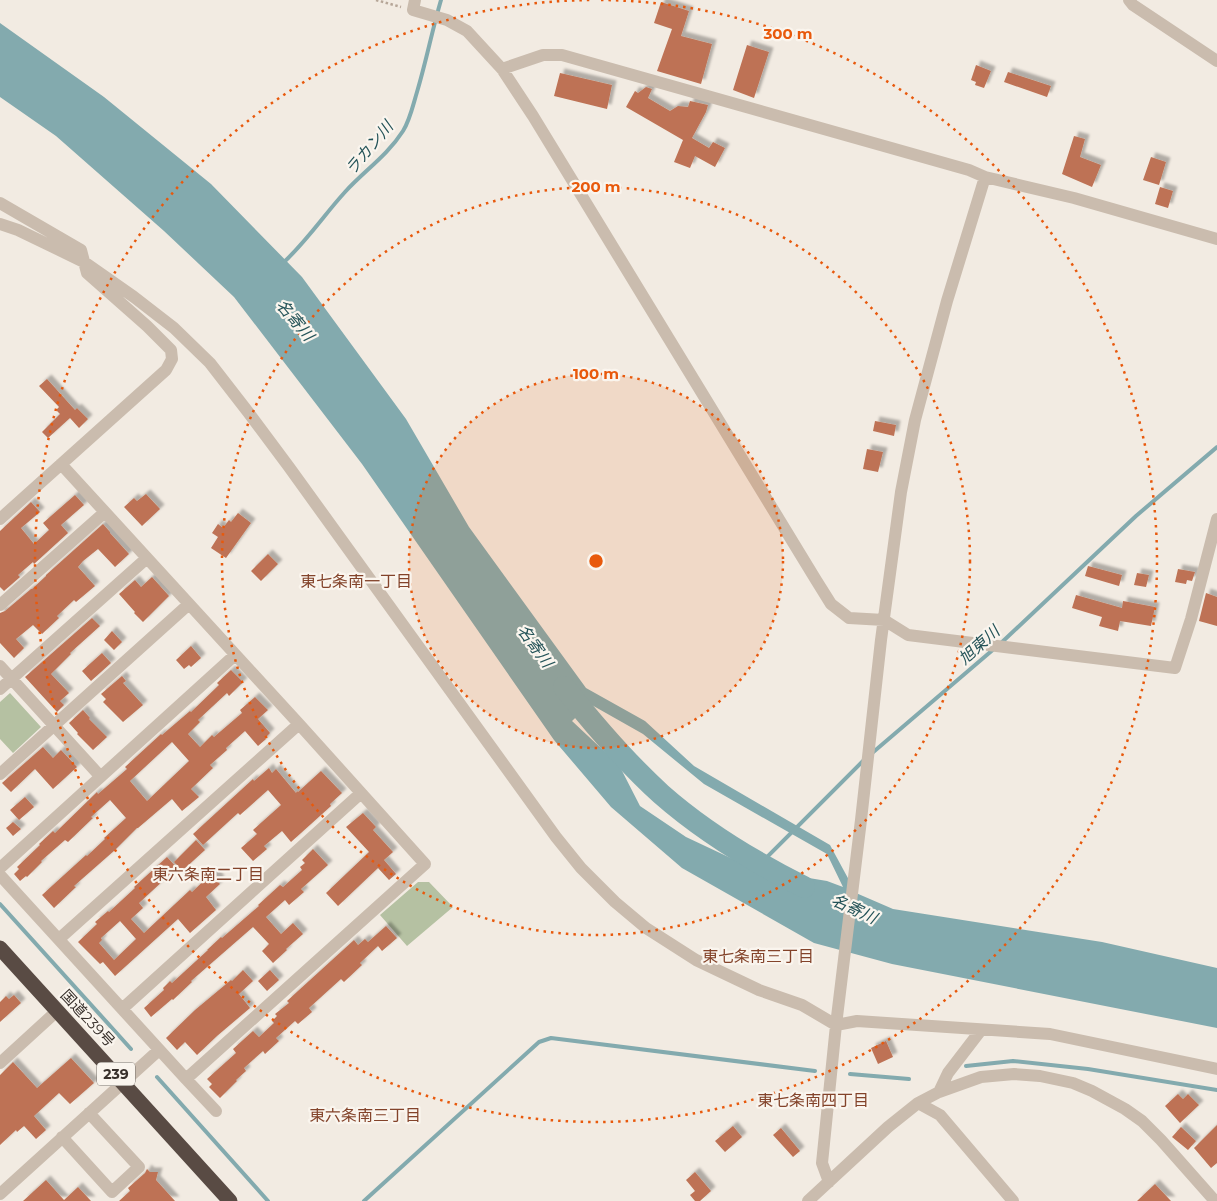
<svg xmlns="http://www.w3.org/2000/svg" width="1217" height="1201" viewBox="0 0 1217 1201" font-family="Montserrat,'Noto Sans JP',sans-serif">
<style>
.green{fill:#b5c1a2}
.water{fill:#83aaae;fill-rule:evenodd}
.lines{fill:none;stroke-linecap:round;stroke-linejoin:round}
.stream{stroke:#83aaae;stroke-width:4}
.river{stroke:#83aaae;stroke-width:22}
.building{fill:#be7254;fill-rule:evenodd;filter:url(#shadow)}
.path{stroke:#b6a698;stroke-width:2.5;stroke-dasharray:2.5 2.5;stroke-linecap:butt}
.minor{stroke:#cabcae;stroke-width:12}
.highway{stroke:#594b44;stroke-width:15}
.ring{fill:none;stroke:#e8590c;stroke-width:2.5;stroke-dasharray:2.5 5}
.labels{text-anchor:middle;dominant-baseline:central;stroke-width:4.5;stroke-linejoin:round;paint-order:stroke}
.shield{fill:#faf5ee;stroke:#736c66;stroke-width:1}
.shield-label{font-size:14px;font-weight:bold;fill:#39312c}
.street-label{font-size:15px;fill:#39312c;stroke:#faf5ee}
.water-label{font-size:16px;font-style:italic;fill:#245358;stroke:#faf5ee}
.neighbourhood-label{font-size:16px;fill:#83432a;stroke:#faf5ee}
.centre{fill:#e8590c;stroke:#faf5ee;stroke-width:2.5}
.ring-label{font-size:15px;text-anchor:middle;font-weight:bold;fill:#e8590c;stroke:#faf5ee;stroke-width:4.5;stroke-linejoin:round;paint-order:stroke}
</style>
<defs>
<filter id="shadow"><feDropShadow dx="4.5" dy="-4.5" stdDeviation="1" flood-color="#0004"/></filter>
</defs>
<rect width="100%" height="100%" fill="#f2ebe2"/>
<!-- green -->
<path class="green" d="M10 693 41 727 13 753 0 739V702Z
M418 882H429L453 907 407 946 380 915Z"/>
<!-- water -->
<path class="water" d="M0 23 104 97 211 184 302 277 406 419 469 527 586 688 645 721 694 766 830 845 856 893 893 909 1102 942 1217 968V1028L892 964 814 943 682 868 611 807 554 740 362 464 234 297 164 231 56 136 0 97ZM590 704 643 734 704 784 827 854 843 887 827 881 754 869 686 837 640 806 619 765 572 721Z"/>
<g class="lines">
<!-- stream -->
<path class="stream" d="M283 263C306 242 324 215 345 192 364 171 387 156 403 131 410 120 413 105 417 92 426 62 432 31 441 0
M1000 644 1136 516 1217 447
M871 754 995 648
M761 863 864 760
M0 904 131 1049
M966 1066 1013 1061 1088 1069 1217 1090
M850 1074 909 1079
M157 1077 268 1201
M364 1201 539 1042 551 1038 815 1071"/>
<!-- river -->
<path class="river" d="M564 687C594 725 626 762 661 794 703 831 754 862 804 887"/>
</g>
<!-- building -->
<path class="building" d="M661 2 689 11 681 36 712 44 701 84 657 71 672 29 654 23Z
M747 45 769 52 754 98 733 90Z
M976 65 991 71 984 88 975 85 976 82 971 80Z
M1008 72 1051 86 1047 97 1004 82Z
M560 73 612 85 607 109 554 96Z
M646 87 652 89 648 98 670 111 678 106 688 107 690 101 708 105 706 112 692 138 709 148 713 142 725 148 715 167 695 156 690 168 674 162 683 140 626 107 635 91 638 93Z
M1074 136 1085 139 1080 157 1101 165 1092 187 1062 174Z
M1151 157 1166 162 1159 185 1143 180Z
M1160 187 1173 191 1168 208 1155 204Z
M47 379 75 410 77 408 88 419 79 428 70 418 48 438 42 432 60 414 56 410 59 407 39 386Z
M875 421 896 425 894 436 873 431Z
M867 449 883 452 878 472 863 469Z
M146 494 160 509 142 526 124 507 134 498 137 501Z
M75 495 84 505 61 525 68 533 34 564 33 562 18 575 20 577 4 591 0 587V531L31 502 40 512 21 528 34 544 49 530 43 523Z
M238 513 251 523 226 558 211 548 218 537 212 533 218 524 223 528 229 520 231 522Z
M103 524 110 532V533L129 554 115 567 98 549 83 561 78 567 95 586 76 602 74 600 57 616 59 618 42 634 33 625 16 639 24 648 14 658 0 643V613L5 611 31 589H32L46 576V575Z
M268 554 278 564 261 581 251 571Z
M1088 566 1122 575 1119 586 1085 576Z
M1178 569 1195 572 1192 581 1187 580 1186 584 1175 582Z
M1137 573 1149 575 1146 587 1134 585Z
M152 577 169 596 143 622 134 613 135 612 119 594 135 580 141 587Z
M1206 593 1217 597V626L1199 621Z
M1076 595 1122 608 1123 601 1155 607 1151 626 1120 621 1118 631 1099 626 1102 617 1072 608Z
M92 618 100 626 70 653 71 654 51 674 69 693 60 701 64 705 57 712 25 677Z
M112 631 122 642 114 650 104 640Z
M191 646 201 658 191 667 189 665 184 669 176 660Z
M102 653 111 663 91 681 82 671Z
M231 670 243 682 229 696 227 693 198 720 200 722 188 734 200 747 212 735 214 737 242 713 240 710 255 697 268 710 258 719 270 733 265 738 266 739 258 746 245 731 226 748 227 750 210 765 213 768 191 789 199 797 182 811 172 799 138 828H137L115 850 74 886 76 887 54 908 42 895 86 855 87 856 105 839 104 838 126 818 110 800 91 817 93 818 68 842 65 840 41 861 42 862 27 877 26 876 20 881 14 874 19 869 17 867 40 845 39 844 53 831 55 833 97 792 98 794 127 769 125 767 161 734 162 735 190 711 191 712 219 685 217 683ZM172 742 189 761 147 801 130 781Z
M122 676 126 681 123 683 143 705 123 722 103 702 106 699 101 694Z
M83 710 90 718 89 719 107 737 93 750 77 734 78 733 69 723Z
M43 747 53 758 61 750 77 767 53 789 35 769 11 792 2 783Z
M269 768 272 773 276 769 296 793 297 791 298 792 321 771 342 793 330 804 331 806 291 842 282 831 264 846 267 849 253 861 241 848 257 834 253 830 281 805 268 790 240 815 238 813 203 845 193 834 253 779 254 781Z
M25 797 34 807 19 820 10 810Z
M363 813 376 827 373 830 393 852 384 860 396 874 389 880 378 868 338 906 326 893 369 852 346 827Z
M13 822 21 829 13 836 6 828Z
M196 840 205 850 182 871 174 862Z
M313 849 328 865 301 889 304 892 289 905 285 900 266 917 281 934 293 923 303 934 286 949 287 950 273 963 262 951 269 944 253 927 191 981 192 982 173 1000 172 999 151 1017 144 1008 164 990 163 988 170 981 172 983 208 950H207L221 937 222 938 259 906 258 905 280 885 283 887 302 870 300 867 305 863 302 860Z
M167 857 177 868 139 903 143 908 131 919 144 933 190 890 192 892 213 872 220 880 218 882 220 884 206 897 216 910 190 933 178 919 115 976 103 962 100 964 78 942 97 924 95 922 108 911 109 912 135 888 134 887ZM120 921 136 939 114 960 99 943 102 940 101 938Z
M386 926 397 938 382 951 378 946 360 963 362 965 344 982 341 979 309 1008 312 1012 298 1024 295 1021 276 1038 279 1041 265 1054 263 1051 244 1068 246 1071 236 1080 237 1081 220 1098 209 1087 212 1084 207 1079 236 1053 233 1049 253 1031 259 1037 274 1023 272 1021 277 1016 275 1014 289 1003 287 1001 354 940 358 945 365 939 368 942Z
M243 970 253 981 239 994 250 1008 217 1036 197 1055 185 1042 177 1050 166 1038 195 1010 231 980 232 981Z
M270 970 279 980 267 991 258 981Z
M14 995 21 1003 0 1022V1002L6 996 9 999Z
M886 1041 893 1057 878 1064 871 1048Z
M71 1058 94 1083 70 1104 59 1093 34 1116 46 1130 36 1139 24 1126 17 1132 16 1130 0 1145V1075L13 1062 37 1088Z
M1178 1094 1183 1099 1188 1094 1199 1105 1180 1123 1165 1106Z
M1217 1125V1163L1211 1168 1194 1148Z
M733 1126 742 1137 725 1152 715 1141Z
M1181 1127 1196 1141 1188 1150 1172 1137Z
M781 1128 800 1151 793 1157 773 1135Z
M147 1169 150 1172H158L156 1180 175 1201H119L130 1191 128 1188 145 1173Z
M695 1172 711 1191 700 1201H695L690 1195 695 1191 686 1180Z
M46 1180 64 1200 78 1187 91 1201H23Z
M1155 1184 1171 1201H1137Z"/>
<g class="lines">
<!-- path -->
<path class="path" d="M376 0 401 7"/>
<!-- minor -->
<path class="minor" d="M415 0 413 10 447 20 467 31 502 69 533 116 816 580 831 604 849 618 884 620 908 635 1175 668 1191 619 1217 519
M1129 0 1133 5 1217 61
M502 69 543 55H562L969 170 985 177 1074 198 1217 239
M0 203 81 250 87 273 147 326 171 350 172 359 166 370 0 519
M0 224 18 230 84 262 134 297 174 328 210 363 248 412 289 467 556 837 581 868 615 902 646 928 696 960 759 990 802 1005 836 1025 857 1021 1050 1034 1217 1069
M0 605 105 512
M0 666 100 776
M0 689 147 558
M0 774 189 604
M0 868 235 655
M0 875 186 1079 425 864 299 724 61 464
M59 939 299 724
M122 1009 361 793
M0 1063 57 1011
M186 1079 216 1111
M939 1092 948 1073 981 1030
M918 1103 940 1115 1013 1201
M62 1137 112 1192 139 1167 89 1113
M829 1182 822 1163 836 1025 861 820 881 640 901 492 915 420 947 301 985 177
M0 1194 159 1050
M808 1201 888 1127 918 1103 939 1092 981 1077 1014 1074 1040 1076 1073 1083 1092 1091 1125 1109 1142 1121 1161 1140 1215 1201"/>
<!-- highway -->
<path class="highway" d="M0 948 230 1201"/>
</g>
<!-- distance rings -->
<circle cx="596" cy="561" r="187" fill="#e8590c" fill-opacity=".12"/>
<g class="ring">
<circle cx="596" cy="561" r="187"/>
<circle cx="596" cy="561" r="374"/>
<path d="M601 0A561 561 0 1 1 591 0"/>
</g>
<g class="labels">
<!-- shield labels -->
<rect class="shield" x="97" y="1062.5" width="38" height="23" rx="4"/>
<g class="shield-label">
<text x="116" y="1074">239</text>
</g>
<!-- street labels -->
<g class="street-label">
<text transform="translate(88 1018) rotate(47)">国道239号</text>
</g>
<!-- water labels -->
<g class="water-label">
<text transform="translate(369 148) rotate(-50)">ラカン川</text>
<text transform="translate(295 320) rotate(50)">名寄川</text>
<text transform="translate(979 645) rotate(-42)">旭東川</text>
<text transform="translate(535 646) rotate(54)">名寄川</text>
<text transform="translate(854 909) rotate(25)">名寄川</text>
</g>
<!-- neighbourhood labels -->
<g class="neighbourhood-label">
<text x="356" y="581">東七条南一丁目</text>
<text x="208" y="874">東六条南二丁目</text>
<text x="758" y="956">東七条南三丁目</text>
<text x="813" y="1100">東七条南四丁目</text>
<text x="365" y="1115">東六条南三丁目</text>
</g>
</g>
<circle cx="596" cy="561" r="8" class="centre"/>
<g class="ring-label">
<text x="788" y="39">300 m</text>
<text x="596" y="192">200 m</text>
<text x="596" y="379">100 m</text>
</g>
</svg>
